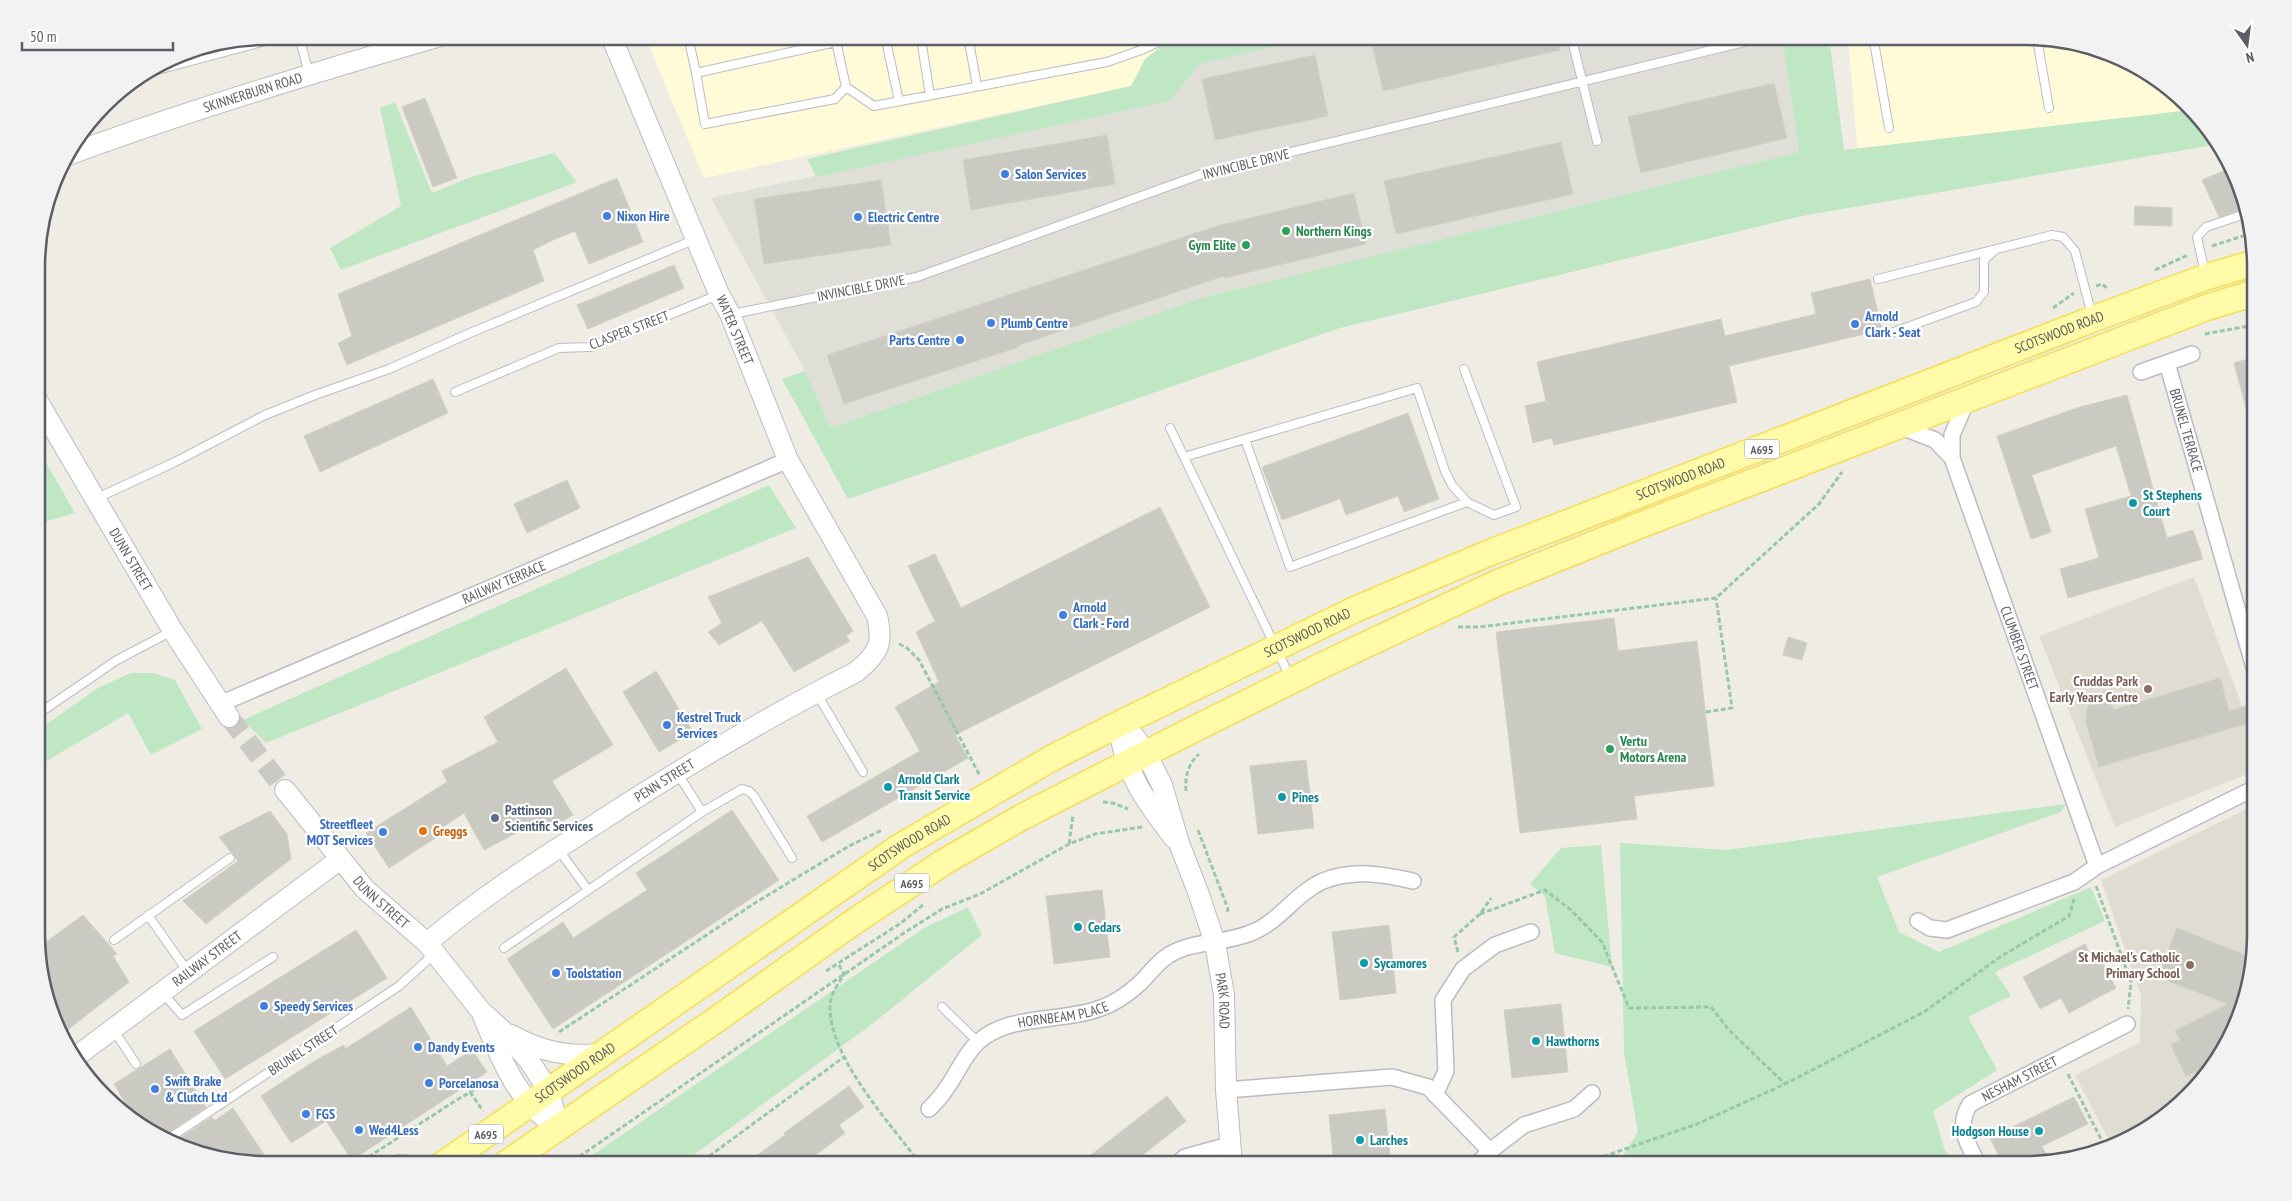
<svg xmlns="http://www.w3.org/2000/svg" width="2292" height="1201" viewBox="0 0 2292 1201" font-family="'PT Sans Narrow',sans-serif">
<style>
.commercial{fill:#fffad8}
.industrial{fill:#dfdfd8}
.education{fill:#dfddd1}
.green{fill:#bfe7c3}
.building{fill:#cbcac2;stroke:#d3d0c1}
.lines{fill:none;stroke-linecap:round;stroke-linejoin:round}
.tertiary-tunnel{stroke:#cac9c3;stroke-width:20;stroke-dasharray:20 10;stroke-linecap:butt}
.service-casing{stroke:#bbbcc2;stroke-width:10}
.minor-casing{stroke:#bbbcc2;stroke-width:18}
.tertiary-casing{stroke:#bbbcc2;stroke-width:22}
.primary-casing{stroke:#f6dc54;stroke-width:28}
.path{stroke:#97c8ab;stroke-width:3;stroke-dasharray:5 2.5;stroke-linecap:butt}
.service{stroke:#fff;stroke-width:8}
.minor{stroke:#fff;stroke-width:15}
.tertiary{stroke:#fff;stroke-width:20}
.primary{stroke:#fffba8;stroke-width:25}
.shop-dot{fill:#3f7fe0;stroke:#fff;stroke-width:2}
.leisure-dot{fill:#2e9e5b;stroke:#fff;stroke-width:2}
.culture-dot{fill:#0f9aa8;stroke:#fff;stroke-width:2}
.education-dot{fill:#8d6e63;stroke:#fff;stroke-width:2}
.service-dot{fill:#5c6f8a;stroke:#fff;stroke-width:2}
.food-dot{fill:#e8710a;stroke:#fff;stroke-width:2}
.labels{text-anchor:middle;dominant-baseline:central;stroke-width:4.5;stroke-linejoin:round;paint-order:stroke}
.shield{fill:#fff;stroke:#8c8e92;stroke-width:1}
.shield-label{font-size:12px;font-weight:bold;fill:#5b5e64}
.street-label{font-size:14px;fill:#5b5e64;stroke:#fff}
.shop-label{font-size:14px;font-weight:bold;fill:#366cbe;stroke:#fff;text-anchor:start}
.leisure-label{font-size:14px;font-weight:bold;fill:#27864d;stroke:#fff;text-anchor:start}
.culture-label{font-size:14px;font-weight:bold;fill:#0d838f;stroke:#fff;text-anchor:start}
.education-label{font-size:14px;font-weight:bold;fill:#785e54;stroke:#fff;text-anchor:end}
.service-label{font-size:14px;font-weight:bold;fill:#4e5e75;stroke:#fff;text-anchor:start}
.food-label{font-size:14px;font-weight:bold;fill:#c56008;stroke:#fff;text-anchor:start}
.rim{fill:none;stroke:#5b5e64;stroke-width:2.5}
</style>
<rect width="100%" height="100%" fill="#efede3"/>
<!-- commercial -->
<path class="commercial" d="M645 36H1258L1131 86 704 178Z
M1848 36H2025L2127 60 2177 94 2193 111 1858 158Z"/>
<!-- industrial -->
<path class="industrial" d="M1318 36H1782L1799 152 1201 298 831 428 805 371 711 198 1170 101 1200 64Z"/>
<!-- education -->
<path class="education" d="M2194 577 2255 741V771L2115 827 2039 636Z
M2255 805 2256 934 2232 1036 2198 1086 2153 1126 2112 1146 2075 1075 2140 1042 2141 995 2101 880Z"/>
<!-- green -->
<path class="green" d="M1174 36H1318L1200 64 1170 101 816 177 807 159 1131 86 1145 59Z
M1782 36H1829L1844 150 2191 110 2217 139 2219 144 1802 216 1340 328 848 499 782 379 805 371 831 428 1201 298 1799 152Z
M395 102 432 193 471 177 554 153 577 182 341 270 330 248 401 206 380 108Z
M37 447 75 513 37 524V479L41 472 37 474V466L39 467Z
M769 485 796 528 266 743 243 720Z
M131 673H153L175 680 202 729 151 755 128 713 38 766V730L98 688Z
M2066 804 2061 812 1877 877 1899 932 1939 952 2091 887 2105 921 1995 972 2011 996 1968 1017 1997 1070 1933 1111 1944 1148 1954 1164H1615L1619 1162 1638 1132 1624 1053 1620 843 1727 850Z
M1601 845 1612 967 1555 953 1545 896 1530 884 1561 848Z
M968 907 982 935 876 1021 680 1165H578L924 928Z"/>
<!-- building -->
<path class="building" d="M1370 36H1557L1560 50 1383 91Z
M1315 55 1328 116 1215 140 1202 79Z
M1774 83 1787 138 1641 173 1628 117Z
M425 98 457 178 433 187 402 107Z
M1107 135 1115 184 971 210 963 160Z
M1561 142 1573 194 1396 234 1384 181Z
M2228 169 2243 209 2219 217 2202 180Z
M617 178 643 242 589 264 575 231 553 240 533 250 544 281 347 365 338 343 352 336 338 294Z
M881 180 891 245 764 264 754 199Z
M1354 193 1366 244 1225 278 1224 276 1019 345V347L844 404 827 355 1217 226Z
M2135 206 2172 208V226L2134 225Z
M674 265 684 288 588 329 577 305Z
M1870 279 1882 330 1729 366 1737 402 1554 445 1552 438 1533 443 1525 406 1546 401 1537 362 1721 319 1725 336 1816 314 1811 293Z
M2254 357V418L2249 419 2234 363Z
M433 379 448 413 320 472 304 436Z
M2127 395 2167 538 2193 530 2203 559 2068 598 2060 569 2099 558 2085 509 2131 496 2116 446 2032 475 2051 532 2031 539 1997 436 2080 407Z
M1408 413 1439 499 1404 512 1398 496 1346 515 1340 499 1282 520 1262 467Z
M567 480 580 508 527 533 514 504Z
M1160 507 1210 607 955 735 968 758 822 842 807 816 920 751 895 707 939 682 916 632 935 621 908 566 935 554 961 608Z
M808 557 853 631 846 636 850 641 794 672 762 621 719 645 708 632 722 623 708 597Z
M1614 618 1618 651 1697 641 1714 786 1634 796 1637 819 1520 833 1496 632Z
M1788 637 1807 643 1802 660 1783 655Z
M566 668 613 745 552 781 573 815 550 828 544 818 484 850 464 813 434 833 437 837 389 868 366 833 447 782 442 771 498 742 484 717Z
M656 671 693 732 659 752 623 692Z
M2220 678 2229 711 2252 704 2255 721 2099 767 2086 722 2087 709 2094 698 2107 690 2113 710Z
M1306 760 1314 828 1258 834 1250 766Z
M732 810 779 880 553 1029 507 959 563 922 573 938 647 890 636 873Z
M270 811 287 834 291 859 206 924 183 901 238 861 219 837Z
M1102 890 1110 957 1054 964 1046 896Z
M83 915 117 954 113 956 129 982 61 1035 54 1022 38 964V948Z
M1389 925 1396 993 1340 1000 1332 932Z
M2177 928 2250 957 2232 1036 2201 1083 2195 1072 2186 1076 2171 1045 2180 1040 2175 1031 2228 1004 2158 977Z
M356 930 387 978 225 1079 194 1031Z
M2085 944 2093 960 2099 956 2116 988 2069 1013 2061 998 2040 1009 2023 977Z
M1561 1004 1568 1072 1512 1078 1504 1010Z
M411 1007 447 1066 472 1050 487 1072 352 1160 326 1121 291 1143 261 1096 316 1060 344 1045 345 1049Z
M170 1049 206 1107 161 1137 132 1114 114 1084Z
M849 1086 864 1107 839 1125 845 1133 802 1165H744L785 1135 784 1133Z
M1167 1096 1186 1121 1130 1165H1078Z
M2074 1097 2088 1124 2042 1146 2050 1162 2003 1164 1990 1138Z
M233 1108 271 1165 173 1143 212 1117 214 1121Z
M1385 1109 1391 1164H1334L1329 1115Z"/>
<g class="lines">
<!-- tertiary-tunnel -->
<path class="tertiary-tunnel" d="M229 717 285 790"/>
<defs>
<path id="service" d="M299 36 309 74
M688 36 696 73 836 42
M835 36 846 87 874 106 1107 62 1144 49 1171 36
M885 36 899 101
M968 36 977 86
M1571 36 1597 141
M1873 36 1889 128
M921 39 930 95
M2037 39 2049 108
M150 72 284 36
M696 73 705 124 835 99 846 87
M2205 273 2197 237 2206 227 2245 214
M1878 279 2052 235 2063 237 2075 251 2092 315
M732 314 917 277 1205 173 1769 36
M1891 333 1976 302 1984 292V260L1994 251
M1464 369 1516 507 1494 515 1467 502
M455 392 559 348 590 347 718 295
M1170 428 1291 679
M1184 457 1417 388 1445 471 1452 485 1467 502 1290 567 1245 439
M95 499 175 462 265 415 315 395 389 369 470 333 696 239
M817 694 863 772
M38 714 117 660 172 631
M678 774 702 812
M558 849 588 890
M148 915 188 972
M114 940 230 858
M504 948 702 812 742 789 749 791 754 796 792 858
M162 992 182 1015 273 957
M942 1007 978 1042
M113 1029 136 1064
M165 1141 399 986 434 954
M386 1165 398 1159 440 1162"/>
<g id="minor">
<path id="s1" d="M2167 363 2255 671"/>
<path d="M2141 372 2192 354"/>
<path id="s2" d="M1968 398 1952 435V458L2097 866 2255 788"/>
<path d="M1899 426 1935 440 1952 458"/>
<path id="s3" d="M220 704 788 460"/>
<path d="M1918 921 1930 928 1947 930 2074 882 2097 866"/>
<path d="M1226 1090 1392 1077 1428 1087 1490 1151 1524 1125 1574 1109 1592 1093"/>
<path d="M1435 1095 1446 1071 1443 1000 1463 969 1495 945 1531 932"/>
<path id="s4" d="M929 1109C935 1103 941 1097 946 1089 957 1074 964 1055 978 1042 1010 1013 1062 1023 1101 1008 1115 1003 1128 994 1139 984 1149 975 1157 962 1169 955 1193 940 1227 944 1253 932 1280 921 1296 893 1323 881 1353 869 1382 874 1413 881"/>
<path d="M1477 1164 1490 1151"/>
<path id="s5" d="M1978 1164C1967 1143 1956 1126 1970 1104L2127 1024"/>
<path d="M1175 1165 1185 1157 1229 1145"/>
</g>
<g id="tertiary">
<path id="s6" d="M68 155C190 110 315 72 441 36"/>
<path id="s7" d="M37 400 173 631 229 717"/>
<path id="s8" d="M1119 724 1134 736 1146 753 1162 785 1179 843 1198 892 1215 943 1224 995 1226 1090 1232 1164"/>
<path d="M1119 724C1123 771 1146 802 1174 838"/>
<path id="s9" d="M285 790 365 889 427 943 480 1010 504 1032 528 1059 549 1091 558 1127"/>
<path id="s10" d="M427 943C477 900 533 864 588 829 675 772 763 719 856 672 878 654 884 644 877 616L788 460 730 314 719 294 611 36"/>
<path d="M483 1016C501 1058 517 1103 558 1127"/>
<path d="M511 1035C542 1052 567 1057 603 1054"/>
<path id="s11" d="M74 1058 339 860"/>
</g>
<g id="primary">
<path id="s12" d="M442 1165 901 846 1052 758 1119 724 1356 609 1489 553 2093 319 2206 277 2254 263"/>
<path d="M504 1165 713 1022 855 921 944 862 1022 817 1200 726 1327 663 1497 583 1638 526 2205 308 2254 293"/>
</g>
</defs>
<!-- service casing -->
<use href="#service" class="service-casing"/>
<!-- minor casing -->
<use href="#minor" class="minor-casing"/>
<!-- tertiary casing -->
<use href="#tertiary" class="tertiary-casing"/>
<!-- primary casing -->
<use href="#primary" class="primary-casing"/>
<!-- path -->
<path class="path" d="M2212 246 2252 233
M2155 270 2188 255
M2096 286 2102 284 2108 289
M2053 308 2074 293
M2205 334 2254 325
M1458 627H1479L1716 598 1819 504 1842 472
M899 644 907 648 919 660 980 776
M1706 712 1732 708 1716 598
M1186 791C1185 776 1188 764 1199 754
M1103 802 1113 803 1128 809
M1198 830 1228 909 1227 913
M1069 844 1073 815
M2096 886 2131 982 2128 1009
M1480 914 1545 890 1571 910 1602 942 1629 1008 1711 1007 1728 1029 1785 1084
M1458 952 1454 937 1480 914 1491 898
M839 965 844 974C839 983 831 993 830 1005 828 1057 891 1124 921 1165
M826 971 901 923 924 904
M559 1032 755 903 849 846 882 830
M2068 1074 2106 1149
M470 1092 483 1111
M1582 1164 1697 1124 1785 1084 1924 1012 2000 957 2069 916 2074 899
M356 1165 455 1101 491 1080
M567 1165 907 931 942 909 980 894 1069 844 1095 834 1142 827
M697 1165 844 1057"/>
<!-- service -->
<use href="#service" class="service"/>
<!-- minor -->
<use href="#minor" class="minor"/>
<!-- tertiary -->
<use href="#tertiary" class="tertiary"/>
<!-- primary -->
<use href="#primary" class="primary"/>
</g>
<!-- markers -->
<g class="shop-dot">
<circle cx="1005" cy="174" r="5"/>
<circle cx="607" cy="216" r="5"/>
<circle cx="858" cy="217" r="5"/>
<circle cx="991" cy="323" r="5"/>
<circle cx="1855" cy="324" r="5"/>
<circle cx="960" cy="340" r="5"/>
<circle cx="1063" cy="615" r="5"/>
<circle cx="667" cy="725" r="5"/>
<circle cx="383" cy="832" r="5"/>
<circle cx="556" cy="973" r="5"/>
<circle cx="264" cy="1006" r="5"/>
<circle cx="418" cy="1047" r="5"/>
<circle cx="429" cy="1083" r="5"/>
<circle cx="155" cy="1089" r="5"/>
<circle cx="306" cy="1114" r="5"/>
<circle cx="359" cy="1130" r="5"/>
</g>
<g class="leisure-dot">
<circle cx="1286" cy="231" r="5"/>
<circle cx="1246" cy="245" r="5"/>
<circle cx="1610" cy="749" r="5"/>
</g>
<g class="culture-dot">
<circle cx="2133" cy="503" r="5"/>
<circle cx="888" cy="787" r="5"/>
<circle cx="1282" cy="797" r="5"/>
<circle cx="1078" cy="927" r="5"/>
<circle cx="1364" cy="963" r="5"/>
<circle cx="1536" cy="1041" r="5"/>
<circle cx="2039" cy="1131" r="5"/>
<circle cx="1360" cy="1140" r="5"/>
</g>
<g class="education-dot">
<circle cx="2148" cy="689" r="5"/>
<circle cx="2190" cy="965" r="5"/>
</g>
<circle class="service-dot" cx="495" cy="818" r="5"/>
<circle class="food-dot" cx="423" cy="831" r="5"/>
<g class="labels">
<!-- shield labels -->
<g class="shield">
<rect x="1744.5" y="439.5" width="35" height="19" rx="4"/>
<rect x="894.5" y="873.5" width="35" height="19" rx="4"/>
<rect x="468.5" y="1124.5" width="35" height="19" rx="4"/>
</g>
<g class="shield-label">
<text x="1762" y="449">A695</text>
<text x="912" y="883">A695</text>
<text x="486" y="1134">A695</text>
</g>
<!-- street labels -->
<g class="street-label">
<text stroke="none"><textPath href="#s6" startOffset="195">SKINNERBURN ROAD</textPath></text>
<text transform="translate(1246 164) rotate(-14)">INVINCIBLE DRIVE</text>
<text transform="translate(861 288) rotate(-11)">INVINCIBLE DRIVE</text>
<text transform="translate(629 330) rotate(-21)">CLASPER STREET</text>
<text transform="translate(735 330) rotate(67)">WATER STREET</text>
<text stroke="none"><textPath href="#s12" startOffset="1828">SCOTSWOOD ROAD</textPath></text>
<text stroke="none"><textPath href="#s1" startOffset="70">BRUNEL TERRACE</textPath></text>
<text stroke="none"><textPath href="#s12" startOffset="1422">SCOTSWOOD ROAD</textPath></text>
<text stroke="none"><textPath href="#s7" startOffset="185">DUNN STREET</textPath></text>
<text stroke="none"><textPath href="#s3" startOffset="309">RAILWAY TERRACE</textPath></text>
<text stroke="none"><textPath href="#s12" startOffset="1018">SCOTSWOOD ROAD</textPath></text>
<text stroke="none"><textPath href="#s2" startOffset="265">CLUMBER STREET</textPath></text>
<text stroke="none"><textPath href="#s10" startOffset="288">PENN STREET</textPath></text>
<text stroke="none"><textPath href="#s12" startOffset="568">SCOTSWOOD ROAD</textPath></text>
<text stroke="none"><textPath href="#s9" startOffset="148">DUNN STREET</textPath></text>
<text stroke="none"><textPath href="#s11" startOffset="166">RAILWAY STREET</textPath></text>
<text stroke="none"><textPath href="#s8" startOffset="301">PARK ROAD</textPath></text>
<text stroke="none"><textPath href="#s4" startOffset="174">HORNBEAM PLACE</textPath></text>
<text transform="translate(303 1050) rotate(-33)">BRUNEL STREET</text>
<text stroke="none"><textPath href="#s12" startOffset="162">SCOTSWOOD ROAD</textPath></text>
<text stroke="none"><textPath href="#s5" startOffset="120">NESHAM STREET</textPath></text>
</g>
<!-- shop labels -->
<g class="shop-label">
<text x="1015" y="174">Salon Services</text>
<text x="617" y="216">Nixon Hire</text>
<text x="868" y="217">Electric Centre</text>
<text x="1865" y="316">Arnold<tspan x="1865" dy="16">Clark - Seat</tspan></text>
<text x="1001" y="323">Plumb Centre</text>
<text x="950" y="340" text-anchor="end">Parts Centre</text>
<text x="1073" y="607">Arnold<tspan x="1073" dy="16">Clark - Ford</tspan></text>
<text x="677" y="717">Kestrel Truck<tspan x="677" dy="16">Services</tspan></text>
<text x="373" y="824" text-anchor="end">Streetfleet<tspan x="373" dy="16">MOT Services</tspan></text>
<text x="566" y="973">Toolstation</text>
<text x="274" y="1006">Speedy Services</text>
<text x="428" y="1047">Dandy Events</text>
<text x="165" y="1081">Swift Brake<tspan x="165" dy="16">&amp; Clutch Ltd</tspan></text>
<text x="439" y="1083">Porcelanosa</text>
<text x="316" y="1114">FGS</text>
<text x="369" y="1130">Wed4Less</text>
</g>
<!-- leisure labels -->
<g class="leisure-label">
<text x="1296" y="231">Northern Kings</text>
<text x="1236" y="245" text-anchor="end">Gym Elite</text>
<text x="1620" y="741">Vertu<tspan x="1620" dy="16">Motors Arena</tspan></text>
</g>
<!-- culture labels -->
<g class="culture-label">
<text x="2143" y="495">St Stephens<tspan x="2143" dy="16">Court</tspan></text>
<text x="898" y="779">Arnold Clark<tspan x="898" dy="16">Transit Service</tspan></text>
<text x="1292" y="797">Pines</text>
<text x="1088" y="927">Cedars</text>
<text x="1374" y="963">Sycamores</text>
<text x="1546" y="1041">Hawthorns</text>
<text x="2029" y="1131" text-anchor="end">Hodgson House</text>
<text x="1370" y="1140">Larches</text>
</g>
<!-- education labels -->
<g class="education-label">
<text x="2138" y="681">Cruddas Park<tspan x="2138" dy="16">Early Years Centre</tspan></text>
<text x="2180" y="957">St Michael's Catholic<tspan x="2180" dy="16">Primary School</tspan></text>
</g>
<!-- service labels -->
<g class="service-label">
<text x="505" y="810">Pattinson<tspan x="505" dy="16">Scientific Services</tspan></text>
</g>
<!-- food labels -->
<g class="food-label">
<text x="433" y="831">Greggs</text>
</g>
</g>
<!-- crop -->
<path d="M0 0H2292V1201H0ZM267 45H2025A222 222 0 0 1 2247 267V934A222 222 0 0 1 2025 1156H267A222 222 0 0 1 45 934V267A222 222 0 0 1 267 45Z" fill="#f2f2f3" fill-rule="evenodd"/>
<path class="rim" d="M267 45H2025A222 222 0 0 1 2247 267V934A222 222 0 0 1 2025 1156H267A222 222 0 0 1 45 934V267A222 222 0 0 1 267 45Z"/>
<!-- north arrow -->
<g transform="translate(2247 45) rotate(166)" stroke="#ffffff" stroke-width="4" paint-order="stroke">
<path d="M0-4L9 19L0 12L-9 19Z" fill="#5b5e64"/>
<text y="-8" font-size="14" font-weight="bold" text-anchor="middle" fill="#5b5e64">N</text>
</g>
<!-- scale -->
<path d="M22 42v8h151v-8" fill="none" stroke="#5b5e64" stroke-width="2.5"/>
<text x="30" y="42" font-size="15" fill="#5b5e64" stroke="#ffffff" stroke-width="4" paint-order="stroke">50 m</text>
</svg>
